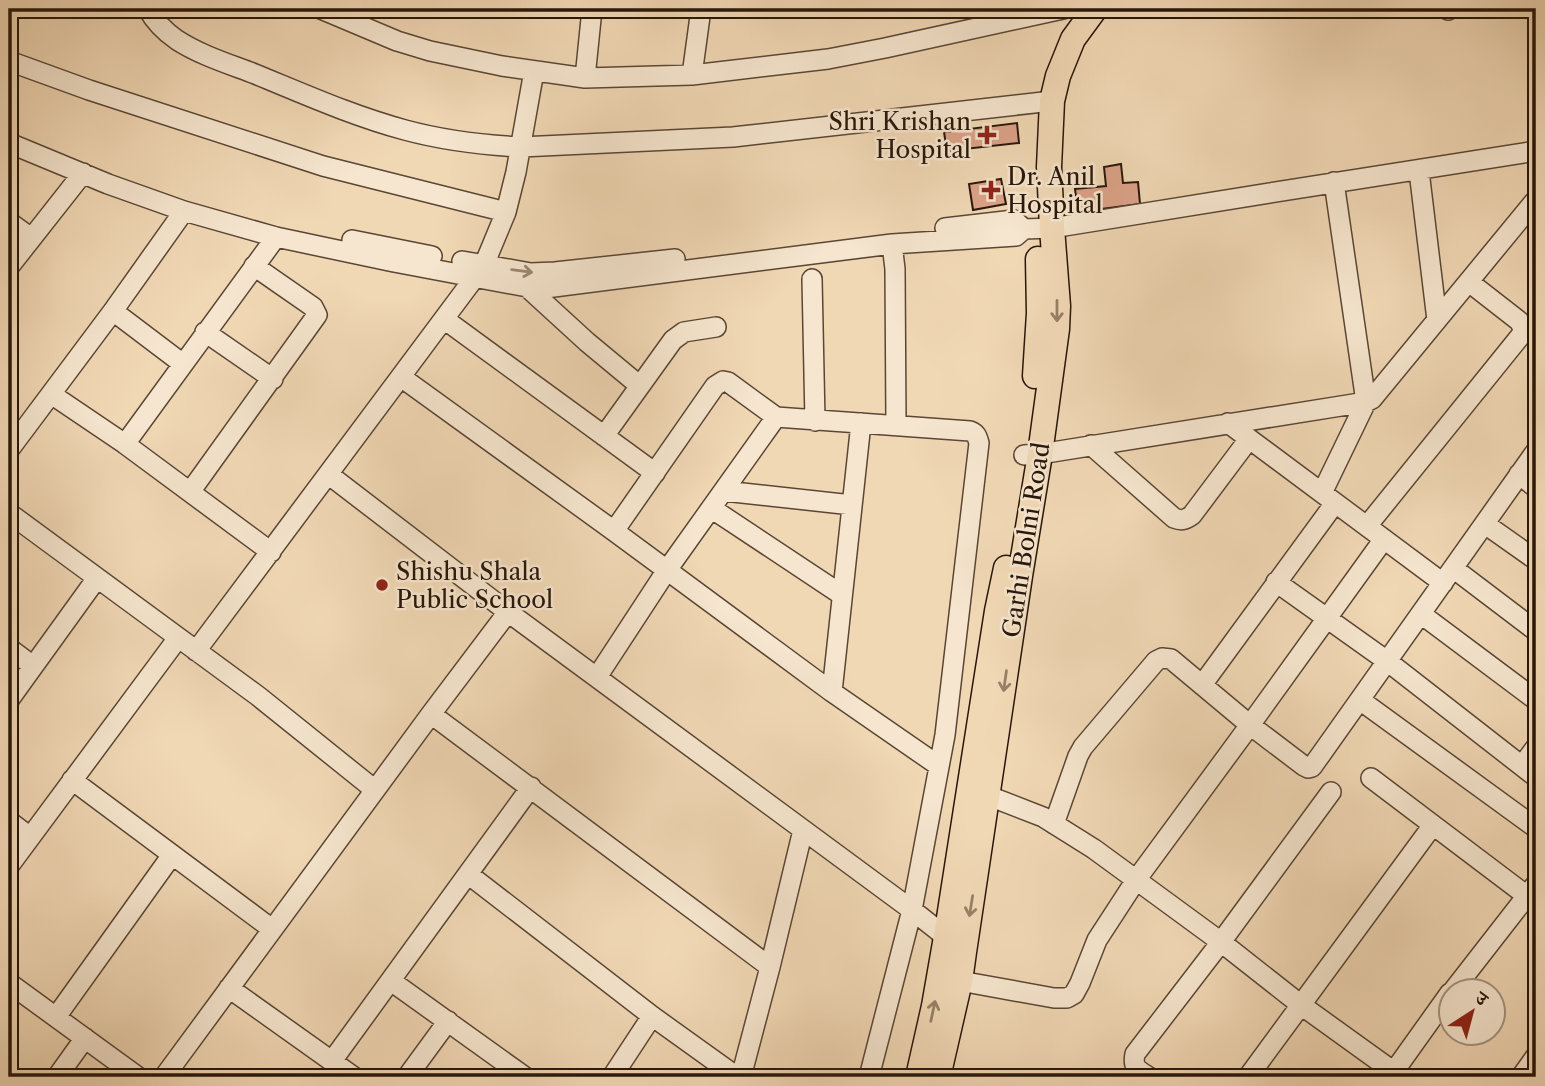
<svg xmlns="http://www.w3.org/2000/svg" width="1545" height="1086" viewBox="0 0 1545 1086" font-family="'Libre Caslon Text','Noto Serif Devanagari',serif">
<style>
.building{fill:#dca389;stroke:#28160a;stroke-width:2}
.lines{fill:none;stroke-linecap:round;stroke-linejoin:round}
.minor-casing{stroke:#5a4635;stroke-width:22}
.major-casing{stroke:#28160a;stroke-width:27}
.minor{stroke:#f6e6cf;stroke-width:19}
.major{stroke:#f1d8b5;stroke-width:24}
.oneway{stroke:#998876}
.oneway2{stroke:#978168}
.poi-dot{fill:#8f2418;stroke:#f6e6cf;stroke-width:2.5}
.labels{text-anchor:middle;dominant-baseline:central;stroke-width:5;stroke-linejoin:round;paint-order:stroke}
.poi-label{font-size:24px;fill:#28160a;stroke:#f6e6cf;text-anchor:start}
.street-label{font-size:24px;fill:#28160a;stroke:#f6e6cf}
</style>
<rect width="100%" height="100%" fill="#f1d8b5"/>
<filter id="stains"><feTurbulence type="fractalNoise" baseFrequency=".00286" numOctaves="4"/><feColorMatrix values="0 0 0 0 .2 0 0 0 0 .09 0 0 0 0 .02 0 0 0 .5 -.17"/></filter>
<radialGradient id="worn" r=".72"><stop offset=".6" stop-color="#630" stop-opacity="0"/><stop offset="1" stop-color="#630" stop-opacity=".3"/></radialGradient>
<!-- building -->
<path class="building" d="M1017 123 1019 143 947 151 944 132Z
M1121 164 1123 183 1138 182 1140 204 1078 212 1075 189 1106 186 1104 167Z
M1001 179 1006 204 973 210 969 184Z"/>
<g class="lines">
<defs>
<path id="minor" d="M148 9C155 22 164 31 177 40 200 55 229 64 255 74 304 94 353 116 405 130 442 140 482 145 521 147L733 137 1052 101
M321 9 397 41 430 51 502 66 585 78 692 75 828 59 885 48 1063 9
M1446 9 1448 10
M9 61 89 90 323 166 506 212
M692 75 701 9
M585 78 592 9
M9 143 108 184 184 211 276 237 394 262 538 289 892 244 1016 236 1024 229 1052 228C1213 201 1375 177 1536 151
M1419 171 1437 320
M9 222 31 238
M945 228 1014 220 1024 229
M352 240 432 256
M892 244 895 269 896 425
M462 261 531 273 555 272 675 259
M9 267 83 173
M812 279 815 421
M528 288 587 342 640 386
M113 311 183 364
M444 319 655 473
M205 332 273 379
M401 377 614 531 832 692 939 766
M51 394 125 444 271 552
M1228 423 1443 583
M604 436 673 340 684 332 716 327
M125 444 276 237
M1091 445 1174 518C1182 521 1185 520 1192 515L1249 439
M9 450 113 311 184 211
M1024 455 1040 454 1366 402 1372 399 1534 202
M328 474 508 612 912 910 955 944
M1519 474 1536 488
M724 491 852 505
M190 492 317 315 313 307 254 266
M1322 493 1366 402 1334 182
M711 508 842 595
M9 513 258 696 375 790
M1485 524 1536 560
M1367 526 1522 334 1523 328 1519 321 1469 282
M614 531 715 386 723 381 728 382 776 417 970 431C976 433 977 436 979 443L945 735 912 910 869 1077
M1453 568 1536 631
M1276 582 1387 661 1536 777
M1421 614 1536 700
M9 648 33 666
M196 651 484 265 506 212 516 172 534 71
M597 677 667 570 776 417
M1202 685 1335 503
M832 692 861 423
M9 700 97 578
M1360 700 1536 828
M431 714 770 967
M1522 766 1536 747
M1371 778 1527 896
M72 780 272 929
M976 791 1043 817 1094 849 1221 942 1301 1005 1401 1077
M9 821 30 837
M1054 824 1078 756 1083 747 1156 661 1162 658 1171 659 1250 725 1304 766 1308 768 1312 767 1536 451
M9 866 178 638
M468 874 652 1016 737 1077
M391 981 525 1077
M960 981 1054 998H1067L1074 994 1080 983 1097 940 1136 880 1250 725 1384 539
M9 983 138 1077
M229 988 354 1077
M1452 992 1536 884
M56 1017 172 855
M332 1061 531 787
M57 1077 85 1038
M164 1077 431 714 508 612
M407 1077 448 1021
M612 1077 652 1016
M741 1077 770 967 803 830
M1149 1077C1138 1070 1132 1068 1135 1054L1221 942 1331 792
M1248 1077 1433 825
M1390 1077 1450 993
M1521 1077 1536 1056"/>
<path id="major" d="M1035 376 1039 313 1038 259
M918 1077 934 1006 946 937 997 611 1006 568
M938 1077 960 981 964 952 1020 576 1040 454 1057 329 1058 306 1052 228 1049 167 1052 101 1058 76 1073 39 1095 9"/>
</defs>
<!-- minor casing -->
<use href="#minor" class="minor-casing"/>
<!-- major casing -->
<use href="#major" class="major-casing"/>
<!-- minor -->
<use href="#minor" class="minor"/>
<!-- major -->
<use href="#major" class="major"/>
</g>
<!-- one-way arrows -->
<defs><path id="oneway-shaft" d="M-6 0H5M1.5-3L5.5 0L1.5 3" fill="none" stroke-width="1.6" stroke-linecap="round" stroke-linejoin="round" transform="scale(1.75)"/></defs>
<use class="oneway" href="#oneway-shaft" transform="translate(522 271) rotate(8)"/>
<g class="oneway2">
<use href="#oneway-shaft" transform="translate(1057 311) rotate(90)"/>
<use href="#oneway-shaft" transform="translate(1005 681) rotate(98)"/>
<use href="#oneway-shaft" transform="translate(971 906) rotate(99)"/>
<use href="#oneway-shaft" transform="translate(933 1011) rotate(-78)"/>
</g>
<!-- markers -->
<g class="poi-dot">
<path d="M983.5 124.5h7v7h7v7h-7v7h-7v-7h-7v-7h7z"/>
<path d="M987.5 179.5h7v7h7v7h-7v7h-7v-7h-7v-7h7z"/>
<circle cx="382" cy="585" r="7"/>
</g>
<g class="labels">
<!-- poi labels -->
<g class="poi-label">
<text x="971" y="121" text-anchor="end">Shri Krishan<tspan x="971" dy="28">Hospital</tspan></text>
<text x="1007" y="176">Dr. Anil<tspan x="1007" dy="28">Hospital</tspan></text>
<text x="396" y="571">Shishu Shala<tspan x="396" dy="28">Public School</tspan></text>
</g>
<!-- street labels -->
<g class="street-label">
<text transform="translate(1026 540) rotate(-81)">Garhi Bolni Road</text>
</g>
</g>
<!-- margin -->
<rect width="1545" height="1086" fill="none" stroke="#f1d8b5" stroke-width="35"/>
<rect x="10" y="10" width="1524" height="1065" fill="none" stroke="#28160a" stroke-width="3.5"/>
<rect x="18" y="18" width="1510" height="1051" fill="none" stroke="#28160a" stroke-width="2"/>
<!-- north arrow -->
<g transform="translate(1472 1012) rotate(36)"><circle r="33" fill="#f6e6cf" stroke="#a49380" stroke-width="2"/>
<path d="M0-5L12 26L0 18L-12 26Z" fill="#8f2418"/>
<text y="-10" font-size="19" font-weight="bold" text-anchor="middle" fill="#28160a">उ</text>
</g>
<rect width="100%" height="100%" filter="url(#stains)"/>
<rect width="100%" height="100%" fill="url(#worn)"/>
</svg>
